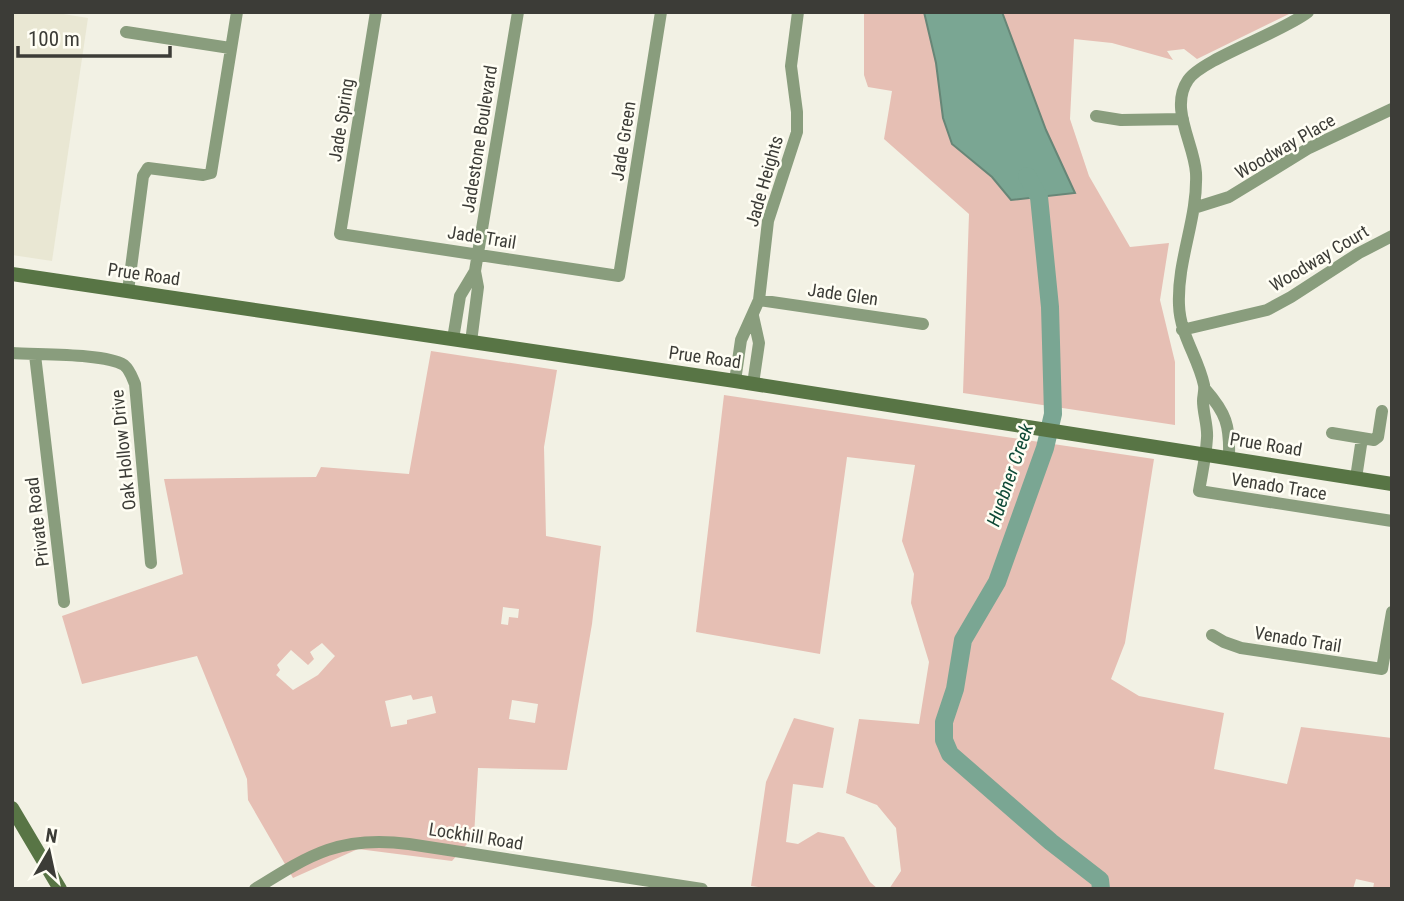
<svg xmlns="http://www.w3.org/2000/svg" width="1404" height="901" viewBox="0 0 1404 901" font-family="'Roboto Condensed',sans-serif">
<style>
.built{fill:#e9e7d3}
.green{fill:#e6bfb4;fill-rule:evenodd}
.water{fill:#7aa693;stroke:#678677;stroke-width:2}
.lines{fill:none;stroke-linecap:round;stroke-linejoin:round}
.river{stroke:#7aa693;stroke-width:18}
.street{stroke:#899d7d;stroke-width:12}
.secondary{stroke:#587545;stroke-width:14}
.labels{text-anchor:middle;dominant-baseline:central;stroke-width:5;stroke-linejoin:round;paint-order:stroke}
.street-label{font-size:18px;fill:#3c3c37;stroke:#fffef4}
.water-label{font-size:19px;font-style:italic;fill:#0e4936;stroke:#fffef4}
</style>
<rect width="100%" height="100%" fill="#f2f1e4"/>
<!-- built -->
<path class="built" d="M12 12H51L88 18 52 261 12 255Z"/>
<!-- green -->
<path class="green" d="M864 12H924L936 63 943 118 952 144 992 177 1011 200 1075 193 1046 130 1002 12 1289 14 1197 59 1184 49 1167 51 1173 60 1112 43 1074 39 1070 119 1089 176 1130 247 1169 243 1160 300 1175 362V425L963 393 969 214 884 139 892 91 868 87 864 75Z
M431 351 557 370 544 447 546 536 601 546 592 624 567 770 478 768 474 836 452 861 358 849 293 878 248 800 247 779 197 656 82 684 62 616 183 574 164 479 316 477 321 467 409 474ZM503 607 519 609 518 618 509 617 508 625 501 624ZM322 643 335 656 318 675 293 690 276 675 280 670 277 665 291 650 308 665 314 659 310 652ZM411 695 413 700 432 696 436 713 407 720V724L391 727 385 701ZM512 700 538 704 535 723 509 719Z
M724 395 1154 459 1125 643 1111 679 1139 696 1224 713 1214 769 1287 784 1301 727 1392 738V889H1373L1374 883 1356 879 1353 889H889L901 871 896 828 877 805 846 793 859 719 919 724 929 662 911 603 914 574 902 541 915 465 847 457 820 654 696 632Z
M794 718 834 728 823 788 793 784 786 842 798 844 818 832 844 837 870 882 878 889H772L751 886 766 782Z"/>
<!-- water -->
<path class="water" d="M924 12H1002L1046 130 1075 193 1011 200 992 177 952 144 943 118 936 63Z"/>
<g class="lines">
<!-- river -->
<path class="river" d="M1027 176 1039 197 1050 307 1053 414 1045 448 997 582 963 640 955 689 944 722V740L950 754 1051 842 1100 880 1101 889"/>
<!-- street -->
<path class="street" d="M376 12 340 234 619 276 661 12
M1308 12C1281 33 1202 59 1188 80 1169 108 1194 143 1196 173 1198 218 1177 260 1179 305 1180 335 1198 357 1204 385 1205 391 1203 395 1203 401 1203 413 1208 426 1207 438 1206 456 1202 473 1199 491L1392 521
M126 32 230 48
M1096 116 1121 120 1183 119
M1194 208 1229 197 1309 148 1392 109
M128 291 143 176 148 168 203 175 211 173 237 12
M759 300 923 324
M753 316 759 343 753 384
M1182 330 1267 310 1291 297 1359 253 1392 236
M453 339 460 296 475 271
M471 342 478 287 475 271 518 12
M12 353C37 355 105 353 124 365 130 370 132 377 135 384L151 563
M35 355 64 602
M735 381 741 340 759 300 768 221 797 132V112L791 66 798 12
M1205 389C1226 413 1230 425 1229 457
M1332 433 1374 440 1378 437 1382 411
M1356 478 1362 438
M1212 635 1224 642 1241 648 1382 669 1392 612
M255 889C311 854 341 835 409 844L702 889"/>
<!-- secondary -->
<path class="secondary" d="M12 274 735 381 1392 484
M12 808 60 889"/>
</g>
<g class="labels">
<!-- street labels -->
<g class="street-label">
<text transform="translate(341 120) rotate(-81)">Jade Spring</text>
<text transform="translate(479 139) rotate(-81)">Jadestone Boulevard</text>
<text transform="translate(623 141) rotate(-81)">Jade Green</text>
<text transform="translate(1285 146) rotate(-30)">Woodway Place</text>
<text transform="translate(764 181) rotate(-74)">Jade Heights</text>
<text transform="translate(482 237) rotate(9)">Jade Trail</text>
<text transform="translate(1319 258) rotate(-31)">Woodway Court</text>
<text transform="translate(144 274) rotate(8)">Prue Road</text>
<text transform="translate(843 294) rotate(8)">Jade Glen</text>
<text transform="translate(705 357) rotate(8)">Prue Road</text>
<text transform="translate(1266 444) rotate(9)">Prue Road</text>
<text transform="translate(123 450) rotate(-96)">Oak Hollow Drive</text>
<text transform="translate(1279 486) rotate(9)">Venado Trace</text>
<text transform="translate(37 522) rotate(-97)">Private Road</text>
<text transform="translate(1298 639) rotate(9)">Venado Trail</text>
<text transform="translate(476 836) rotate(9)">Lockhill Road</text>
</g>
<!-- water labels -->
<g class="water-label">
<text transform="translate(1010 475) rotate(-71)">Huebner Creek</text>
</g>
</g>
<!-- border -->
<rect width="1404" height="901" fill="none" stroke="#3c3c37" stroke-width="28"/>
<!-- north arrow -->
<g transform="translate(49 852) rotate(9)" stroke="#fffef4" stroke-width="5" paint-order="stroke">
<path d="M0-5L12 26L0 18L-12 26Z" fill="#3c3c37"/>
<text y="-10" font-size="19" font-weight="bold" text-anchor="middle" fill="#3c3c37">N</text>
</g>
<!-- scale -->
<path d="M18 46v10h152v-10" fill="none" stroke="#3c3c37" stroke-width="3.5"/>
<text x="28" y="46" font-size="21" fill="#3c3c37" stroke="#fffef4" stroke-width="5" paint-order="stroke">100 m</text>
</svg>
